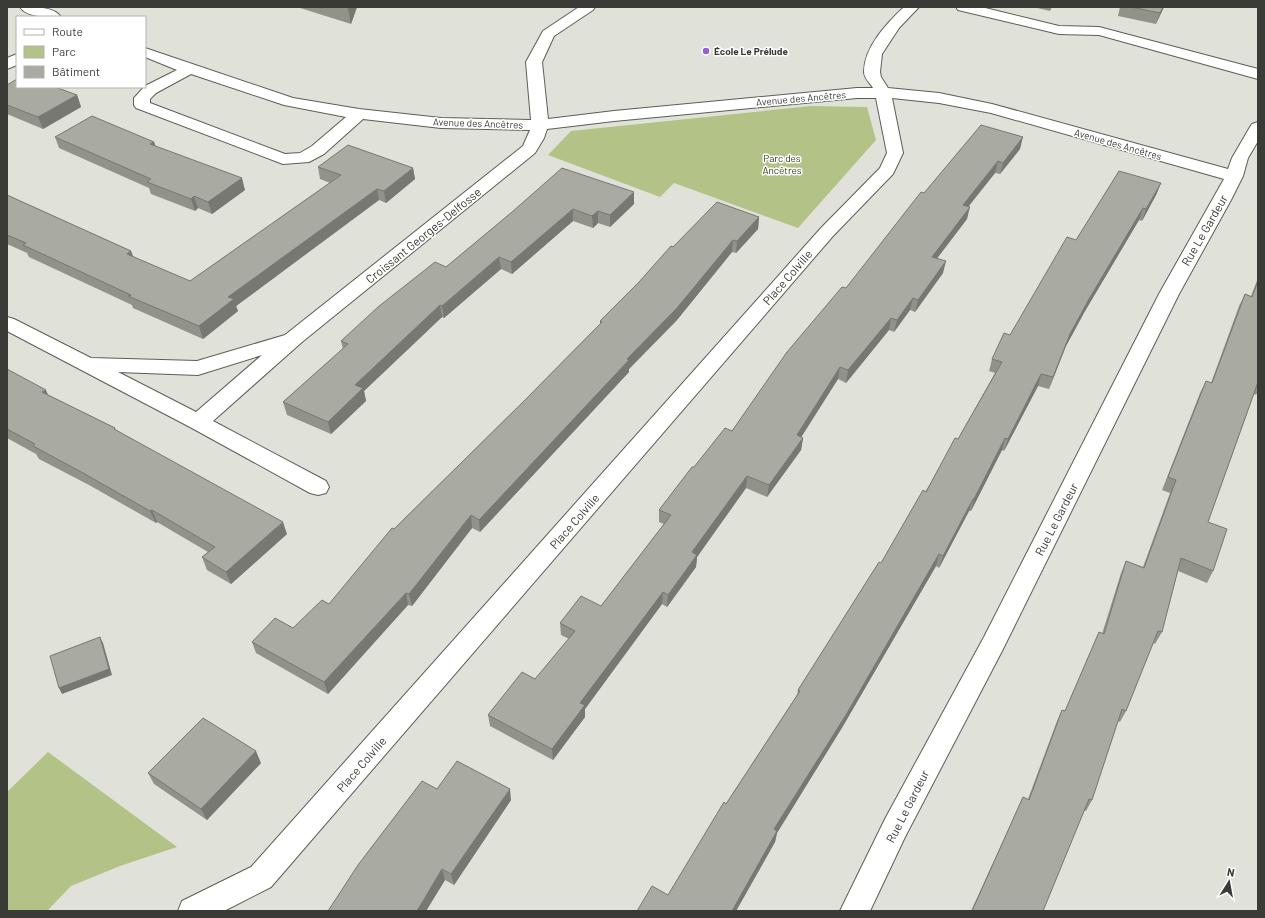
<svg xmlns="http://www.w3.org/2000/svg" width="1265" height="918" viewBox="0 0 1265 918" font-family="Barlow,sans-serif">
<style>
.green{fill:#b3c287}
.lines{fill:none;stroke-linecap:round;stroke-linejoin:round}
.minor-casing{stroke:#5c5e56;stroke-width:2}
.minor{fill:#fff;fill-rule:evenodd}
.wall{fill:#91938b}
.shaded-wall{fill:#767871}
.building{fill:#a9aba2;stroke:#767871}
.poi-dot{fill:#915fd8;stroke:#fff;stroke-width:1.5}
.labels{text-anchor:middle;dominant-baseline:central;stroke-width:3;stroke-linejoin:round;paint-order:stroke}
.far-poi-label{font-size:10px;font-weight:bold;fill:#3a3b37;stroke:#fff;text-anchor:start}
.far-street-label{font-size:10px;fill:#3a3b37;stroke:#fff}
.far-park-label{font-size:10px;fill:#333b14;stroke:#fff}
.street-label{font-size:12px;fill:#3a3b37;stroke:#fff}
</style>
<rect width="100%" height="100%" fill="#e0e2d9"/>
<!-- green -->
<path class="green" d="M811 106 867 107 876 140 798 228 674 183 660 197 548 155 571 131Z
M48 752 177 847 120 866 71 886 47 911H7V792Z"/>
<g class="lines">
<defs>
<path id="minor" d="M20 7C32 7 54 6 61 17 49 17 27 18 20 7Z
M579 7H595L593 10 554 36 542 62 548 119 614 111 857 88H873C870 83 864 78 864 72 864 47 887 23 904 7H919L899 28 882 54 880 72 881 77 888 88 939 93 992 104 1228 169 1232 158 1250 127 1252 124 1258 122V141L1248 158 1243 176 1231 200 1179 294 1002 651 905 837 870 911H840L885 819 984 637 1159 294 1224 179 991 113 939 103 892 98 903 153 893 174 833 236 271 887 224 911H178L182 901 251 867 821 228 880 168 887 153 876 98H857L614 121 547 129 544 138 535 153 302 342 213 421 326 481 329 487 326 493 318 495 310 493 190 427 7 331V317L14 319 91 358 197 361 285 335 523 146 530 130 441 128 363 119 324 154 309 162 283 164 136 108 134 105V98L145 86 177 70 145 57V48L293 98 359 109 441 118 531 120 526 62 543 31ZM191 74 284 105 346 117 312 146 300 153 285 154 150 103V99L156 93ZM262 355 196 412 118 372 198 375Z
M956 7H981L1059 26 1099 27 1258 69V79L1099 35 1059 34 958 10Z
M17 54V65L7 69V58Z"/>
</defs>
<!-- minor casing -->
<use href="#minor" class="minor-casing"/>
<!-- minor -->
<use href="#minor" class="minor"/>
</g>
<!-- wall -->
<path class="wall" d="M297 7H357L351 24Z
M1033 7H1052L1050 11Z
M1120 7H1164L1156 24 1118 16Z
M7 85 77 95 81 107 43 129 7 114Z
M55 137 154 142 156 147 245 190 212 214 198 208 195 211 151 194 149 188 59 148Z
M1020 149 1000 174 995 173 968 207 967 219 937 258 943 273 915 312 910 310 894 332 889 330 846 383 838 379 801 437 803 438 801 450 767 497 746 488 697 557 696 567 667 607 662 604 585 709V717L553 760 490 726 488 715 535 679 569 639 561 635 560 623 601 606 664 524 659 522V510L694 467 732 431 846 288 924 193Z
M318 167 413 168 415 179 386 203 379 200 236 306 238 311 203 339 133 308 132 305 29 257 27 253 7 244V195L131 251 133 257 190 281 330 183 320 179Z
M1161 183 1156 195 1142 221 1139 220 1085 311 1066 346 1049 389 1038 386 1004 451 1002 450 971 511H969L939 568 936 566 843 726 777 833 775 842 736 911H637L668 895 726 804 797 695 798 690 881 563 958 439 995 373 989 371 992 359 1010 335 1076 240Z
M634 192V204L610 227 598 223 593 228 573 221 512 274 501 269 444 318 442 317 364 391 366 401 331 434 287 415 283 402 343 349 341 341 446 267 512 212Z
M759 217 758 229 736 253 732 252 677 320 629 369V372L480 532 472 528 412 606 408 605 328 694 256 653 252 642 293 628 329 604 394 529 526 399 600 324V321L639 282 673 247Z
M1258 278V391L1256 395 1254 394 1208 522 1213 571 1207 583 1178 571 1162 632 1155 644 1153 643 1126 711 1120 722 1118 721 1092 800 1086 811 1084 810 1043 911H971L1023 797 1028 799 1057 721 1062 710 1065 711 1099 632 1102 634 1121 573 1126 561 1143 567 1170 493 1162 490 1200 393 1206 381 1211 383 1239 306 1245 294 1251 296Z
M7 369 48 395 115 428 116 430 287 534 231 584 207 570 202 557 208 552 157 522 156 523 89 485 39 459 36 454 7 438Z
M261 763 207 820 154 784 148 773Z
M437 789 511 800 454 885 445 880 426 911Z"/>
<!-- shaded-wall -->
<path class="shaded-wall" d="M349 7H357L351 24 348 9Z
M1163 7H1164L1156 24 1160 13Z
M77 95 81 107 43 129 38 117Z
M1023 137 1020 149 1000 174 1003 163Z
M154 142 158 154 150 144Z
M998 161 995 173 960 217 963 205Z
M413 168 415 179 386 203 384 191Z
M242 178 245 190 212 214 208 202Z
M1161 183 1156 195 1142 221 1146 209Z
M377 189 379 200 236 306 238 311 203 339 199 326 228 297Z
M634 192V204L610 227V215Z
M194 196 198 208 195 211 191 199Z
M970 207 967 219 929 269 932 257Z
M1143 208 1139 220 1085 311 1066 346 1049 389 1053 377 1070 334 1089 299Z
M573 209V221L512 274 511 262Z
M598 211V223L593 228 592 216Z
M759 217 758 229 736 253 737 241Z
M733 240 732 252 677 320 629 369V372L480 532 479 520 627 359Z
M131 251 136 264 127 254Z
M499 257 501 269 444 318 442 306Z
M946 261 943 273 915 312 918 300Z
M913 298 910 310 894 332 897 320Z
M440 305 442 317 364 391 366 401 331 434 328 422 355 385Z
M891 318 889 330 846 383 848 370Z
M840 367 838 379 795 447 797 435Z
M1041 374 1038 386 1004 451 1008 439Z
M46 390 51 402 42 392Z
M803 438 801 450 767 497 769 485Z
M1005 438 1002 450 971 511 974 499Z
M747 476 746 488 697 557 696 567 667 607 668 595 692 552Z
M973 499 969 511 939 568 943 556Z
M152 510 157 522 156 523 150 511Z
M471 515 472 528 412 606 409 594Z
M283 522 287 534 231 584 226 572Z
M939 554 936 566 843 726 777 833 775 842 736 911H732L774 829Z
M663 592 662 604 585 709V717L553 760 552 749 580 703Z
M406 593 408 605 328 694 324 682Z
M100 637 103 643 112 675 62 694 59 688Z
M256 751 261 763 207 820 201 809Z
M510 789 511 800 454 885 451 874Z
M442 869 445 880 426 911H417Z"/>
<!-- building -->
<path class="building" d="M1131 7H1163L1160 13Z
M17 79V87H55L77 95 38 117 7 105V85Z
M92 116 154 142 150 144 242 178 208 202 194 196 191 199 147 182 151 179 55 137Z
M981 125 1023 137 1003 163 998 161 963 205 970 207 932 257 946 261 918 300 913 298 897 320 891 318 848 370 840 367 797 435 803 438 769 485 747 476 692 552 697 555 668 595 663 592 580 703 585 705 552 749 488 715 522 672 535 679 575 631 560 623 581 596 601 606 671 515 659 510 692 467H694L725 428 732 431 787 352 842 287 846 288 921 192 924 193Z
M348 145 413 168 384 191 377 189 228 297 234 299 199 326 128 296 131 295 23 245 26 243 7 235V195L131 251 127 254 190 281 341 175 318 167Z
M562 168 634 192 610 215 598 211 592 216 573 209 511 262 499 257 442 306 440 305 355 385 363 388 328 422 283 402 348 344 341 341 378 307 435 262 446 267 512 212Z
M1119 171 1161 183 1146 209 1143 208 1089 299 1070 334 1053 377 1041 374 1008 439 1005 438 974 499H973L943 556 939 554 846 715 774 829 777 831 732 911H637L652 886 668 895 724 802 726 804 800 691 798 690 879 562 881 563 923 490 926 492 955 438 958 439 1002 362 992 359 1004 333 1010 335 1067 237 1076 240Z
M717 202 759 217 737 241 733 240 677 308 627 359 629 360 479 520 471 515 409 594 406 593 324 682 252 642 275 618 293 628 322 600 329 604 392 528 394 529 526 399 602 322 600 321 639 282 671 246 673 247Z
M1258 281V382L1208 522 1227 529 1213 571 1181 558 1162 632 1158 631 1126 711 1122 709 1092 800 1089 799 1043 911H972L1023 797 1029 800 1062 710 1065 711 1099 632 1104 634 1126 561 1144 568 1176 480 1168 477 1206 381 1212 383 1245 294 1252 297Z
M7 369 46 390 42 392 115 428 114 429 283 522 226 572 202 557 215 547 152 510 150 511 83 473 33 446 35 444 7 429Z
M100 637 109 669 59 688 50 656Z
M203 718 256 751 201 809 148 773Z
M457 761 510 789 451 874 442 869 417 911H328L358 865 422 781 437 789Z"/>
<!-- markers -->
<circle class="poi-dot" cx="706" cy="51" r="4"/>
<g class="labels">
<!-- far-poi labels -->
<g class="far-poi-label">
<text x="714" y="51">École Le Prélude</text>
</g>
<!-- far-street labels -->
<g class="far-street-label">
<text transform="translate(801 98) rotate(-5)">Avenue des Ancêtres</text>
<text transform="translate(478 123) rotate(2)">Avenue des Ancêtres</text>
<text transform="translate(1118 144) rotate(16)">Avenue des Ancêtres</text>
</g>
<!-- far-park labels -->
<g class="far-park-label">
<text x="782" y="158">Parc des<tspan x="782" dy="12">Ancêtres</tspan></text>
</g>
<!-- street labels -->
<g class="street-label">
<text transform="translate(1204 230) rotate(-60)">Rue Le Gardeur</text>
<text transform="translate(423 235) rotate(-39)">Croissant Georges-Delfosse</text>
<text transform="translate(787 277) rotate(-49)">Place Colville</text>
<text transform="translate(1056 519) rotate(-63)">Rue Le Gardeur</text>
<text transform="translate(574 521) rotate(-49)">Place Colville</text>
<text transform="translate(361 764) rotate(-49)">Place Colville</text>
<text transform="translate(907 806) rotate(-63)">Rue Le Gardeur</text>
</g>
</g>
<!-- border -->
<rect width="1265" height="918" fill="none" stroke="#3a3b37" stroke-width="16"/>
<!-- legend -->
<rect x="16" y="16" width="130" height="72" fill="#ffffff" stroke="#b0b1af"/>
<rect x="24" y="29" width="20" height="6" fill="#ffffff" stroke="#b0b1af"/>
<text x="52" y="36" font-size="12" fill="#3a3b37">Route</text>
<rect x="24" y="46" width="20" height="12" fill="#b3c287" stroke="#b0b1af"/>
<text x="52" y="56" font-size="12" fill="#3a3b37">Parc</text>
<rect x="24" y="66" width="20" height="12" fill="#a9aba2" stroke="#b0b1af"/>
<text x="52" y="76" font-size="12" fill="#3a3b37">Bâtiment</text>
<!-- north arrow -->
<g transform="translate(1229 882) rotate(11)" stroke="#ffffff" stroke-width="3" paint-order="stroke">
<path d="M0-3L7 15L0 10L-7 15Z" fill="#3a3b37"/>
<text y="-6" font-size="11" font-weight="bold" text-anchor="middle" fill="#3a3b37">N</text>
</g>
</svg>
